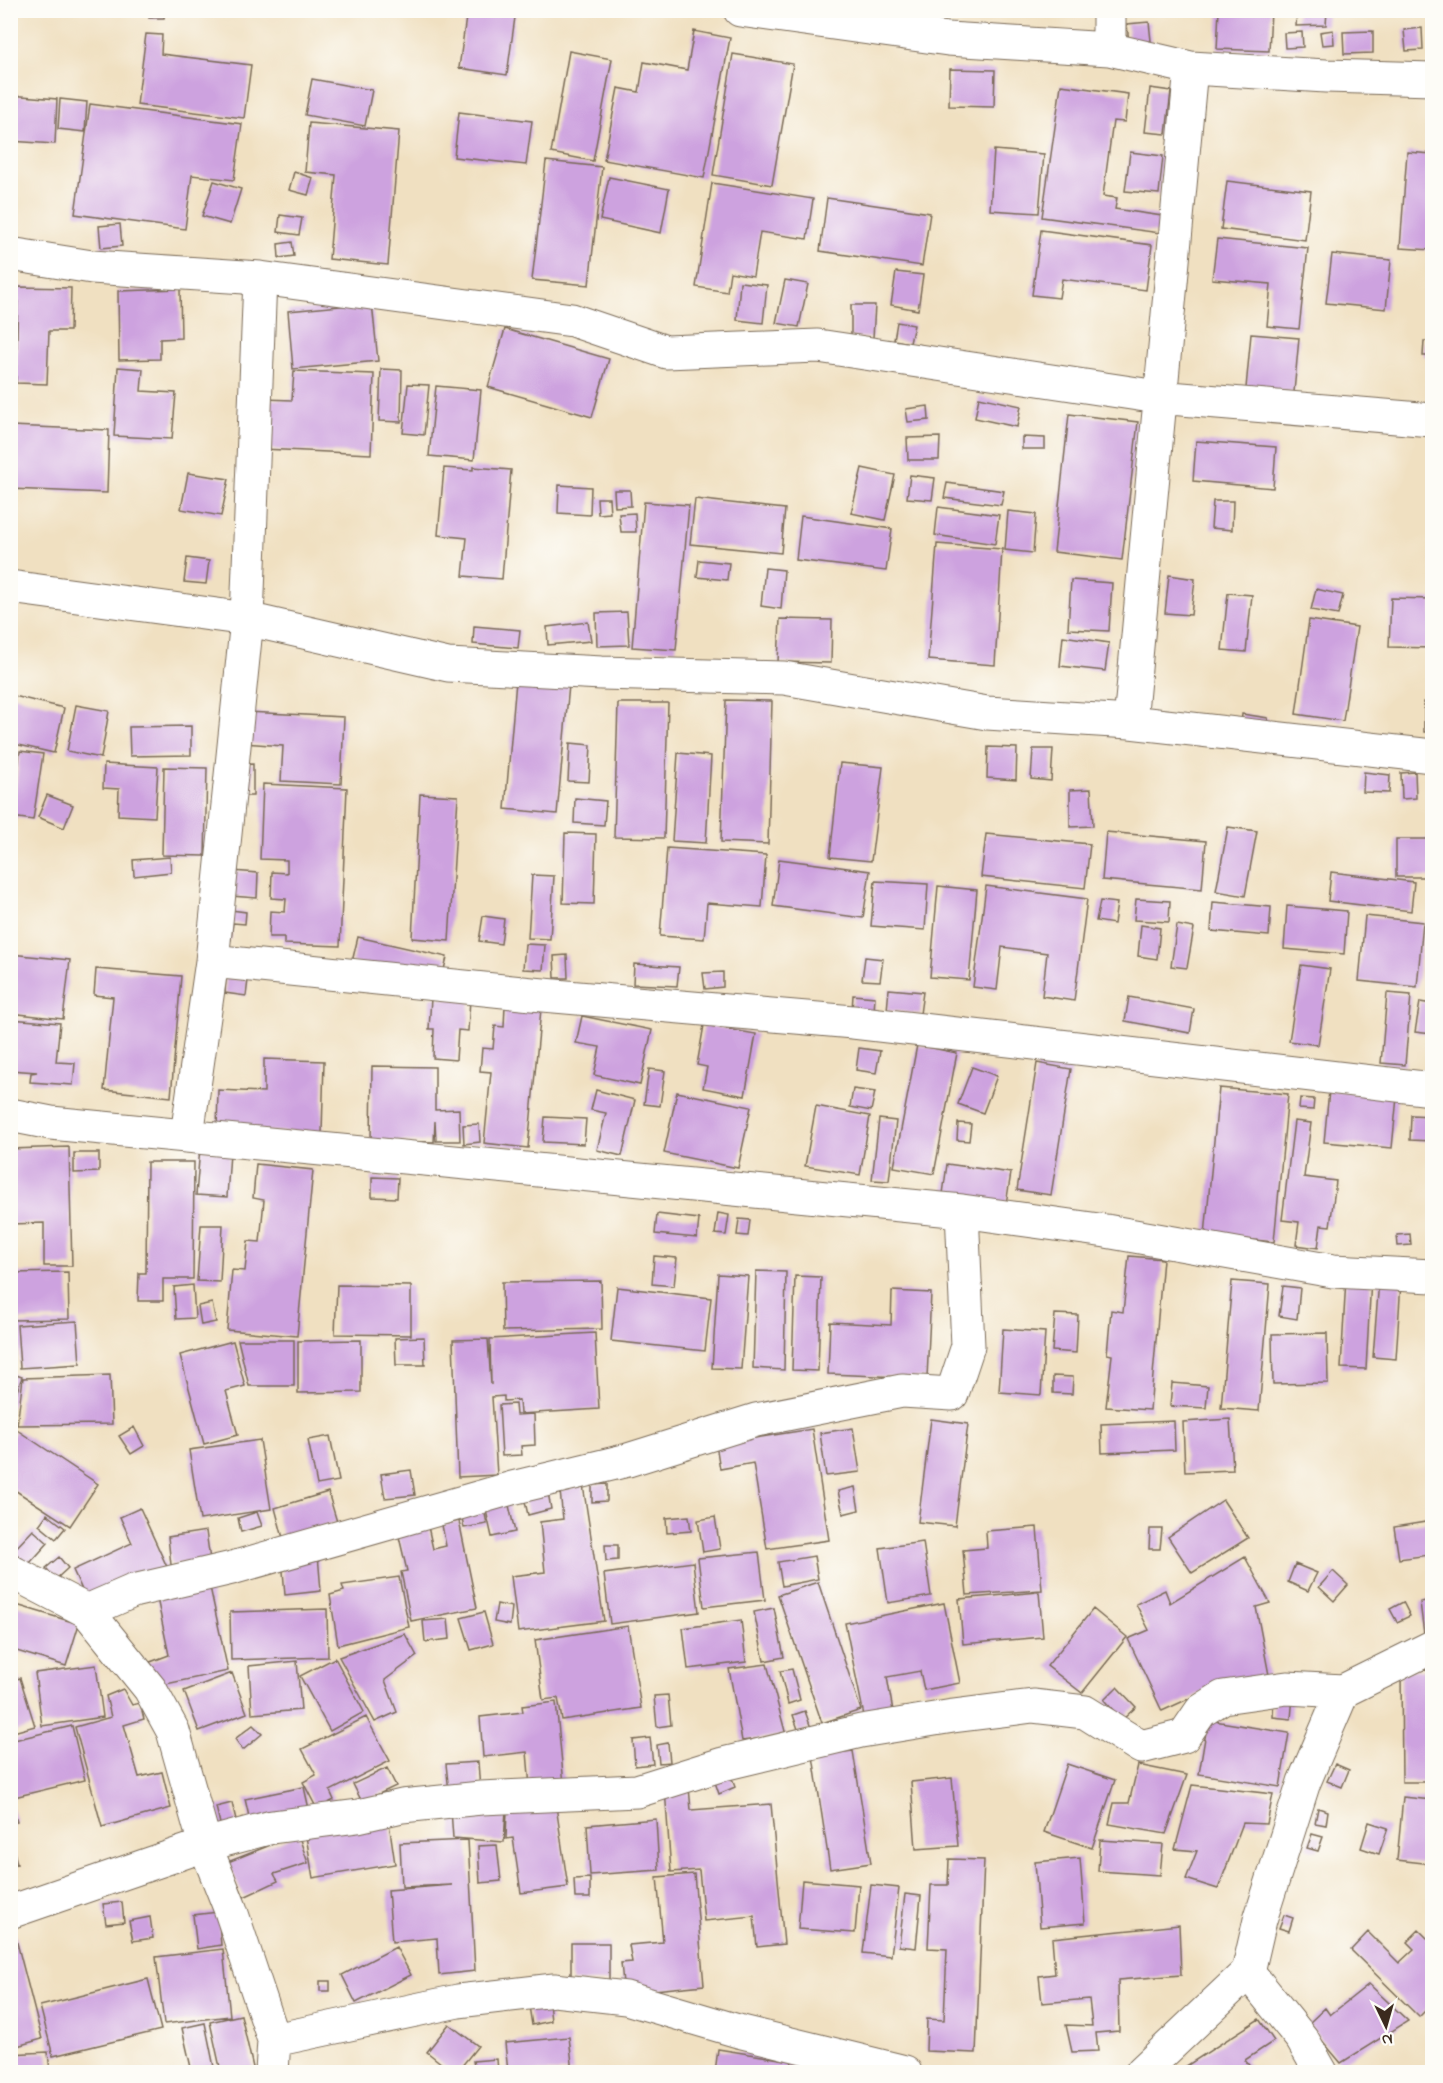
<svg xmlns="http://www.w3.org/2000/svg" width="1443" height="2083" viewBox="0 0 1443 2083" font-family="'Indie Flower',sans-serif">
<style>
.building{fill:#cda2df}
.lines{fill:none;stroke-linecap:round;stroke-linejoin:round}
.street-casing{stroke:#7a6a57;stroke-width:35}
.street{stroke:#fff;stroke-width:33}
</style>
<rect width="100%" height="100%" fill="#fdfcf7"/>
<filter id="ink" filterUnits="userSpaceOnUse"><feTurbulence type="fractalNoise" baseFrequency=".0167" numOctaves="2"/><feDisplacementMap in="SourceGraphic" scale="12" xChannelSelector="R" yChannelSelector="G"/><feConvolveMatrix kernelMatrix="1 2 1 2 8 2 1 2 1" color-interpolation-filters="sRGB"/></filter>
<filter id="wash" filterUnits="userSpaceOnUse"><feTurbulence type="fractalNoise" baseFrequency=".008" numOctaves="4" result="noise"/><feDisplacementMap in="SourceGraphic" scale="24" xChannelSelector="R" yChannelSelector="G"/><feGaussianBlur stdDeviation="1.35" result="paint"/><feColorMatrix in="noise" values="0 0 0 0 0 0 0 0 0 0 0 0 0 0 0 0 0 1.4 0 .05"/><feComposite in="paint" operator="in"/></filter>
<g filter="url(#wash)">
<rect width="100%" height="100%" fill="#f0e0c1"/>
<g id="blocks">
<!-- building -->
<path class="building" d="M150 10H165L164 18H149Z
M467 10H516L507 75 459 68Z
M836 10H912V19Z
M1219 10H1271L1269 51 1217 49Z
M1297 11H1327L1326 25 1296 26Z
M1149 22 1151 41 1129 43 1127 24Z
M1422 28 1423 50 1406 51 1404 30Z
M1333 30 1334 44 1322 45 1320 32Z
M694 31 730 38 704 178 604 160 618 88 639 92 644 62 687 70Z
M1373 31V53L1344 54 1343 32Z
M1302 32 1303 47 1285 48 1284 33Z
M146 34 162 35 161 54 251 65 244 118 137 105Z
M569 51 612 59 593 161 551 153Z
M733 54 793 64 772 185 713 175Z
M950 69 995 70 994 107 949 106Z
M312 79 372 90 365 126 305 115Z
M1061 85 1128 94 1125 122 1113 121 1103 196 1117 198 1115 209 1162 216 1160 233 1042 217Z
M1150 88 1171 91 1166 134 1145 132Z
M10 95 57 99 55 144 10 141Z
M60 99 87 102 85 132 58 129Z
M90 104 242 124 234 180 192 175 185 229 75 214Z
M459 112 532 121 526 165 454 157Z
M309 123 399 131 388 265 329 259 336 175 305 172Z
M994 150 1044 154 1039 213 990 210Z
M1130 152 1163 156 1159 194 1125 191Z
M1407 152 1432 154V250L1400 248Z
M546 161 602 167 589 285 532 280Z
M294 172 313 178 308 195 289 190Z
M609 177 669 189 661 233 600 220Z
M214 181 241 189 230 224 202 216Z
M1227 181 1311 191 1305 240 1221 229Z
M712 183 813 199 807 239 760 232 753 276 730 272 727 292 696 287Z
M827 198 930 213 922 266 820 251Z
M280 215 302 218 299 235 278 232Z
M120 224 122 246 101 248 99 226Z
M1041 230 1152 245 1146 290 1062 279 1059 298 1032 295Z
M1217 239 1308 248 1299 329 1267 326 1271 284 1212 279Z
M292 242 294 256 279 258 278 244Z
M1332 254 1391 260 1386 309 1326 303Z
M896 272 923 275 918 310 891 305Z
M785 280 808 284 799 327 776 323Z
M740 282 767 285 763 323 737 320Z
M18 287 71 288 70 331H49L47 384 16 383Z
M180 289 181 338 160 339V359L119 360 118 291Z
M372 303 378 361 293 369 288 311Z
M851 305H875L873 338 851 337Z
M897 322 914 325 910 343 894 340Z
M505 329 609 359 592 417 488 387Z
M1251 334 1299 338 1294 392 1246 388Z
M1424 341H1432V356H1423Z
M118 367 143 369 141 391 176 393 172 439 114 436Z
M381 369 402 370 401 422 379 421Z
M294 371 374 374 371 454 262 449 265 399 292 400Z
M408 384 429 385 424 435 403 433Z
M436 386 481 390 474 460 429 456Z
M979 397 1021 406 1017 427 975 418Z
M928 406 929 420 908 422 906 409Z
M1069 414 1138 422 1122 560 1054 552Z
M10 426 109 430 107 493 10 489Z
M940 437 939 460H908L907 438Z
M1022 437 1045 438V449H1022Z
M1196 441 1276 447 1273 488 1193 481Z
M473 467 511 470 502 579 463 576 467 538 438 535 444 468 473 470Z
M862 468 895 475 885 520 851 513Z
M188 473 229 479 221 516 181 509Z
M910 475 935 478 932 500 907 498Z
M947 483 1004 491 1001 505 944 498Z
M559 485 591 487 590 515 558 513Z
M614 490H630L631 506 615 507Z
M597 498H609L610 513 598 514Z
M695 499 785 509 781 553 690 544Z
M1213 501H1233L1232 530 1211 528Z
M644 502 689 505 676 650 632 647Z
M938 507 999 515 995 544 935 535Z
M1008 511 1036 514 1033 553 1005 550Z
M635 513 636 532H621L619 514Z
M801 516 892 529 886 571 796 560Z
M937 544 1002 549 995 665 928 660Z
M187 558 209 561 206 584 184 582Z
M699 560 729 563 727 580 697 577Z
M765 568 784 570 781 609 761 606Z
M1169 575 1195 579 1191 615 1165 613Z
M1071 580 1112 583 1109 631 1068 629Z
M1316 589 1343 595 1338 615 1311 610Z
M1228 593 1252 595 1246 652 1222 650Z
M1391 598 1432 599V648L1389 647Z
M627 612 629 645 597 646 596 613Z
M780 619 832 620 831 663 778 662Z
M1309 620 1357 627 1343 721 1296 714Z
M588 622 591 641 548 645 547 627Z
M474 626 520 630 518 648 473 644Z
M1063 636 1109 643 1105 671 1060 666Z
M516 681 569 685 557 814 505 809Z
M10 695 64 708 54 753 10 743Z
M726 700 772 701 768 844 721 842Z
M1424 702H1432V732H1424Z
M618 703H668L664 838 614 837Z
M76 705 109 711 101 758 67 751Z
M246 712 344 717 341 784 281 781 283 746 244 743Z
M1242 714 1268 718 1265 737 1240 734Z
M191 726V755L130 756 129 727Z
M570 743 591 745 589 782 568 781Z
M10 746H17L12 789H10Z
M988 747 1017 748 1016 780 987 778Z
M1033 749H1053L1051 781 1031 779Z
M20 751 43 754 33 820 12 817Z
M678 753 711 756 706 843 672 841Z
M840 763 883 767 871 861 830 857Z
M104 764 158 767 155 817 118 815 119 789 103 788Z
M253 764V796H233V765Z
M164 767 207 768 205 856 162 855Z
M1364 772 1390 775 1389 793 1363 792Z
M1415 772 1416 798 1402 799 1401 773Z
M263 784 347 788 340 946 284 944V937H269L270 911 285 912 286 899 271 898 272 872 287 873V860L260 859Z
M1091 789 1093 826 1070 827V790Z
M420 794 458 796 449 941 412 938Z
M47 795 73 805 64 828 38 817Z
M575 798 606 801 604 825 574 823Z
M1228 827 1257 831 1245 896 1216 891Z
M1106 832 1206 841 1202 889 1102 880Z
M565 833 596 834 594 904 563 903Z
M986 834 1090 844 1085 888 981 877Z
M1396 839H1432V877H1396Z
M667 848 766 855 762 907 707 903 704 939 660 936Z
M170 857 171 872 134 876 133 860Z
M779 859 870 871 863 918 773 906Z
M232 871 258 873 257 898 231 896Z
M1331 872 1414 882 1411 911 1328 901Z
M532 875 554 876 550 939 528 938Z
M875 881 928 884 925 930 871 926Z
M938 886 977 890 969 980 930 977Z
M986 886 1087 899 1074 1001 1042 996 1047 953 1002 947 997 990 973 987Z
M1136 899 1170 901 1169 922 1134 920Z
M1100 901 1117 903 1114 924 1096 921Z
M1213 902 1271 907 1269 936 1211 931Z
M1287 906 1347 911 1344 954 1284 949Z
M231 910 246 912 245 924 233 923 231 940 215 938Z
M483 916 504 919 501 944 479 941Z
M1365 916 1423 922 1417 987 1359 981Z
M1141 925 1160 928 1157 959 1138 956Z
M1177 925 1194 928 1187 968 1171 966Z
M358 937 447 957 441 982 352 962Z
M525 944 545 945 543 970 523 969Z
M10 954 70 960 63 1019 10 1013Z
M567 955 568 978H555L554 956Z
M865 957 883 959 880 981 862 980Z
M634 964 679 967 677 986 633 984Z
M1301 965 1330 969 1318 1045 1289 1041Z
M96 969 181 976 171 1097 104 1090 113 997 94 995Z
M723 972V987L705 989 703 973Z
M226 978 248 980 246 996 225 993Z
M889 989 923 992 920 1014 887 1010Z
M1387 993 1411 995 1405 1065 1381 1063Z
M853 995 875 997 874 1012 852 1010Z
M1129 997 1194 1009 1190 1033 1125 1021Z
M431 998 470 999 468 1031 458 1030 456 1060 433 1058 434 1029H429Z
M1420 1002 1432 1004V1034L1415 1032Z
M505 1005 541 1009 528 1148 484 1143 491 1072 480 1071 482 1048 493 1049 495 1026 504 1027Z
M582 1016 652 1030 640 1085 594 1075 600 1047 576 1043Z
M10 1019 60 1023 56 1062 75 1063 73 1085 30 1082 31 1073 37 1072 10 1070Z
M704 1025 756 1034 745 1096 703 1088 707 1067 697 1065Z
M917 1045 957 1053 934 1174 894 1167Z
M859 1048 880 1051 876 1073 856 1070Z
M264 1059 324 1061 322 1133 217 1130 218 1090 264 1092Z
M1037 1063 1071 1069 1051 1195 1017 1190Z
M372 1066 435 1067V1110L459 1109 460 1141H436L435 1121 434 1142 371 1141Z
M972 1067 997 1076 983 1113 958 1104Z
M649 1069 665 1071 660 1106 644 1104Z
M1219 1088 1288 1094 1274 1242 1205 1235Z
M853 1089 875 1092 871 1111 850 1107Z
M596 1090 635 1100 622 1156 597 1150 606 1113 591 1110Z
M1329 1091 1397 1097 1392 1148 1324 1142Z
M677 1092 751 1107 738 1168 664 1153Z
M1300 1098 1314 1099 1313 1110 1299 1109Z
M816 1106 870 1116 860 1175 805 1166Z
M1411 1115 1432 1116V1141L1410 1140Z
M545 1117 586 1119 584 1144 543 1142Z
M879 1119 896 1121 889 1181 872 1180Z
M1294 1121 1311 1123 1304 1177 1336 1181 1330 1226 1321 1225 1318 1248 1296 1245 1299 1222 1282 1220Z
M958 1123 971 1124 969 1141 957 1140Z
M479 1124 480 1142 464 1144 463 1125Z
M69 1147 72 1266H44V1223L10 1224V1149Z
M200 1148 230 1153 227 1197 196 1195Z
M74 1153H99V1172L74 1173Z
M147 1162H194L193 1279H163V1301H138L139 1273H146Z
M256 1164 313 1170 297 1336 227 1330 232 1270 245 1271 248 1241 260 1242 264 1200 253 1198Z
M947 1164 1011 1173 1006 1204 943 1194Z
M372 1177 398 1178 397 1198 372 1197Z
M718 1213 729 1215 726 1235 715 1234Z
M657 1214 699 1219 697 1238 655 1234Z
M739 1219 750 1220 748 1236 737 1235Z
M201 1225H223L220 1282 197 1281Z
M1410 1234 1411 1245 1398 1246 1397 1235Z
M654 1256 677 1258 674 1286 652 1284Z
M1129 1256 1163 1259 1150 1410 1106 1407 1112 1355 1107 1354 1111 1310 1123 1312Z
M756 1271 786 1272 784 1370 753 1368Z
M68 1272 69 1319 10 1320V1273Z
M718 1274 748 1276 741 1369 712 1368Z
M795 1276 821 1277 818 1371 792 1370Z
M1346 1278 1371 1279 1366 1369 1341 1368Z
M1379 1280 1401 1282 1396 1359 1373 1357Z
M601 1281 602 1329 503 1331 502 1282Z
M1232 1281 1270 1284 1259 1411 1221 1408Z
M193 1285 195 1318 176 1319 174 1287Z
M337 1285 411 1286V1335L335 1334Z
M1283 1286 1300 1288 1297 1319 1279 1316Z
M617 1287 711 1298 705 1351 611 1341Z
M892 1291 931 1293 927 1378 828 1374 830 1322 891 1325Z
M212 1303 216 1322 201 1325 198 1306Z
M1055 1314 1078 1315 1076 1353 1052 1351Z
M77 1321 80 1364 20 1368 17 1325Z
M1003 1329 1045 1332 1041 1395 999 1392Z
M595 1333 599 1409 520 1414 519 1400 504 1401V1396L492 1397 497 1475 458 1477 453 1340 488 1339 491 1385 490 1339Z
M1327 1333 1328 1383 1273 1384 1272 1334Z
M424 1337 425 1365H396L395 1338Z
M238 1340H294V1386H249Z
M361 1340V1392L298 1393V1341Z
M233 1341 245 1386 226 1391 238 1435 204 1444 180 1355Z
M10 1373 22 1377 11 1408H10Z
M110 1375 112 1424 17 1425 23 1378Z
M1053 1376 1073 1377 1072 1394 1053 1393Z
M1172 1383 1208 1386 1206 1408 1170 1406Z
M515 1404 516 1415 534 1414 535 1445 521 1446 522 1455 502 1456 499 1405Z
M931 1419 968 1424 955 1526 918 1522Z
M1230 1419 1233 1470 1185 1472 1183 1422Z
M1174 1421 1175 1450 1102 1453 1101 1424Z
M134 1427 144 1446 131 1454 119 1436Z
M853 1428 860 1472 826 1476 820 1433Z
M812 1429 829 1540 767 1549 753 1463 720 1469 716 1444Z
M17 1430 98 1484 70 1526 10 1487V1439Z
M330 1436 339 1481 317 1485 308 1440Z
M260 1440 271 1509 200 1520 189 1450Z
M411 1470 415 1495 385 1498 381 1474Z
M607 1484V1501L592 1502V1485Z
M583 1485 604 1621 518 1632 511 1576 545 1572 540 1522 563 1519 560 1491Z
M855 1487 859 1510 843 1514 838 1491Z
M328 1492 337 1522 283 1538 275 1508Z
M548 1492 551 1509 528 1515 524 1497Z
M1223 1500 1248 1538 1192 1573 1168 1537Z
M508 1501 515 1532 492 1537 485 1506Z
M140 1508 167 1567 88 1603 73 1570 132 1543 120 1517Z
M484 1509 487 1524 464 1528 461 1513Z
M257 1512 262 1526 241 1532 238 1518Z
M47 1514 65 1528 56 1539 39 1525Z
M689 1516 691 1531 667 1533 666 1518Z
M715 1517 720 1549 703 1552 698 1520Z
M459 1521 477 1608 411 1621 401 1572 407 1571 397 1528 427 1522 433 1549 446 1546 442 1525Z
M1432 1521V1573H1431L1429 1555 1399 1559 1394 1527Z
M1037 1527 1042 1590 967 1595 963 1550 987 1548 986 1531Z
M1150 1529H1162L1160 1549H1149Z
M33 1530 48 1543 29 1564 13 1551Z
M206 1531 210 1560 171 1565 168 1537Z
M923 1542 931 1596 888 1603 880 1548Z
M605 1545H618V1560L606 1561Z
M759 1552 765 1600 704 1607 698 1558Z
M318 1555 321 1591 285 1595 282 1559Z
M814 1556 818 1579 782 1586 778 1562Z
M59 1557 68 1568 56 1579 46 1568Z
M1245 1557 1270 1603 1256 1607 1269 1675 1210 1689 1162 1711 1128 1639 1149 1630 1136 1604 1165 1590 1170 1603Z
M693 1562 699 1612 610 1624 604 1574Z
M1295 1564 1317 1573 1308 1591 1288 1582Z
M1333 1571 1348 1585 1334 1601 1319 1587Z
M399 1577 409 1627 338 1645 330 1595 344 1591 342 1585Z
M818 1582 861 1710 822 1723 778 1595Z
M210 1587 228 1671 157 1686 145 1664 169 1655 157 1598Z
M1039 1592 1043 1637 963 1644 959 1599Z
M1432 1600V1632L1424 1634 1420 1602Z
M1403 1602 1410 1616 1397 1622 1390 1609Z
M10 1603 79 1624 66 1666 10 1649Z
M944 1603 960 1683 924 1690 920 1671 887 1677 893 1711 864 1716 845 1623Z
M497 1604 512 1607 510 1625 494 1622Z
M774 1608 784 1657 764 1661 754 1612Z
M327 1609 328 1657 231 1660 230 1612Z
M1093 1609 1127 1637 1082 1693 1047 1666Z
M484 1612 493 1644 471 1650 461 1618Z
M448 1619 450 1639 425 1642 423 1621Z
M741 1620 746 1662 688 1669 683 1628Z
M628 1626 641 1708 562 1720 558 1698 543 1700 535 1640Z
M405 1634 417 1656 385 1680 397 1712 375 1722 339 1657Z
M335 1658 364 1712 330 1731 300 1676Z
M297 1661 301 1710 252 1714 249 1666Z
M767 1664 786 1735 742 1741 729 1669Z
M96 1665 103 1717 42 1726 35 1673Z
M792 1669 800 1700 788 1704 780 1671Z
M1432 1670V1782H1402L1401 1671Z
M232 1673 247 1713 199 1731 184 1691Z
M20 1678 35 1726 10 1733V1681Z
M1117 1687 1136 1707 1122 1720 1104 1700Z
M123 1689 132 1705 140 1703 144 1719 124 1725 139 1777 162 1772 171 1808 102 1827 75 1727 111 1717 106 1696Z
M1274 1694 1293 1696 1291 1719 1273 1717Z
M668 1695 671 1725 657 1727 654 1696Z
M556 1702 564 1784 530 1787 527 1752 483 1757 480 1717 523 1712 522 1706Z
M805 1711 811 1728 799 1732 793 1715Z
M366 1717 390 1761 330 1791 334 1800 317 1809 303 1782 316 1775 302 1749Z
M1208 1720 1289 1733 1280 1787 1199 1774Z
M253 1725 262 1734 243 1750 235 1739Z
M72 1726 85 1780 10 1798V1741Z
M650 1738 653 1764 635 1766 633 1740Z
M668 1743 670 1762 659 1763 657 1745Z
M853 1751 871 1863 830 1869 813 1756Z
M478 1762 480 1790 449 1792 446 1764Z
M1067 1764 1115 1780 1092 1848 1044 1832Z
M1335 1764 1349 1770 1342 1787 1327 1781Z
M1138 1765 1187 1775 1166 1834 1109 1824 1114 1803H1129Z
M387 1768 396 1786 362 1802 353 1784Z
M728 1768 735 1787 719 1794 712 1773Z
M952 1778 958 1846 916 1849 911 1782Z
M1192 1785 1273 1794 1267 1824 1243 1823 1218 1889 1186 1879 1197 1851 1175 1849Z
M304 1787 309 1809 250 1821 245 1799Z
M689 1787 691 1810 771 1804 784 1944 757 1947 754 1916 704 1921 699 1870 671 1872 665 1789Z
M1403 1797 1432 1800V1864L1397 1860Z
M10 1801 17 1822 10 1824Z
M232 1803 237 1824 221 1828 216 1807Z
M556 1806 568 1887 521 1893 513 1838 506 1839 507 1811Z
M1318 1808 1328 1811 1326 1825 1315 1823Z
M506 1809 504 1842 453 1838 451 1810Z
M388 1816 395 1864 313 1878 305 1830Z
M656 1819 659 1870 590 1875 587 1825Z
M1369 1822 1388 1828 1379 1854 1361 1848Z
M298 1834 308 1863 274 1874 278 1881 244 1897 228 1862Z
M1312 1834 1323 1837 1318 1851 1307 1848Z
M468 1840 475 1971 439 1975 437 1938 392 1942 388 1890 452 1885 402 1887 400 1843Z
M1100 1840 1163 1844 1160 1875 1098 1871Z
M497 1845 501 1881 480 1883 478 1846Z
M13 1847 17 1864 10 1865V1848Z
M1080 1858 1085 1923 1040 1927 1035 1862Z
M949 1859 984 1860 976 2053 926 2051 927 2019 944 2020 947 1949 928 1948 931 1885H948Z
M694 1874 704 1985 624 1993 621 1963 632 1962 629 1945 663 1942 657 1877Z
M590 1878V1898H575L574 1879Z
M802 1880 859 1885 855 1933 798 1929Z
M871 1885 899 1888 891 1956 863 1953Z
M905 1894 921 1896 916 1948 899 1946Z
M122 1902 124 1922 106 1924 103 1904Z
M218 1912 221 1945 197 1949 193 1915Z
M1284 1915 1293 1918 1289 1931 1279 1928Z
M150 1917 153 1938 133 1941 129 1921Z
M1179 1925 1181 1975 1118 1980 1119 2031 1096 2033 1098 2051 1072 2052 1066 2025 1092 2026 1089 1999 1042 2003 1039 1976 1055 1974 1052 1938Z
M1419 1930 1432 1943V2004L1419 2017 1351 1950 1368 1932 1399 1963 1414 1949 1407 1942Z
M15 1935 42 2039 10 2048V1936Z
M571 1943H609V1982H571Z
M396 1947 411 1975 356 2003 342 1975Z
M223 1949 230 2016 164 2024 156 1957Z
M148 1979 161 2030 53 2056 40 2006Z
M320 1981H330V1991H320Z
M1369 1984 1408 2021 1341 2063 1308 2024 1325 2008 1330 2015Z
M549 2003 551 2021 532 2025 529 2006Z
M241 2015 254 2072H221L210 2022Z
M1259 2019 1274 2041 1245 2060 1254 2072H1177Z
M205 2023 215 2072H192L182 2028Z
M449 2024 478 2046 457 2072H452L427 2052Z
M569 2037 573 2072H508L505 2043Z
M718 2049 792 2061 790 2072H715Z
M48 2052 50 2072H10V2054Z
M497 2059 498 2072H475L473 2061Z
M809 2062 829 2067 828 2072H806Z"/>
</g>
</g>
<g filter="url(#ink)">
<use href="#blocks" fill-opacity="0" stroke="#7a6a57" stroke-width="1.5"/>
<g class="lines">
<defs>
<path id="street" d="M740 10 948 39 1109 49 1191 68 1326 76 1432 79
M1109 49V10
M10 254 92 267 260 278 572 320 666 352 818 346 1158 397 1432 420
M10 587 247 619 448 665 602 673 784 678 987 713 1130 722 1432 756
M1130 722 1191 68
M212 961 532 994 853 1022 1432 1089
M10 1115 51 1123 962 1211 1106 1231 1333 1271 1432 1276
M187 1135 212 961 247 619 260 278
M10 1571 87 1611 150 1689 173 1731 205 1845 230 1908 274 2040 272 2072
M87 1611 133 1591 232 1568 512 1488 628 1460 756 1420 902 1391 952 1394 968 1346 962 1211
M10 1912 205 1845 272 1827 358 1816 402 1806 481 1798 637 1791 723 1764 861 1731 953 1716 1033 1706 1085 1712 1141 1747 1184 1736 1201 1711 1223 1697 1287 1688 1343 1691
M1248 1972 1302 2039 1321 2072
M274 2040 458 2001 554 1990 626 1998 738 2031 905 2072
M1142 2072 1248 1972 1260 1920 1304 1782 1343 1691 1432 1647"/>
</defs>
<!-- street casing -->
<use href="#street" class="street-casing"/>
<!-- street -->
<use href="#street" class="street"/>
</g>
</g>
<!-- margin -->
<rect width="1443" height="2083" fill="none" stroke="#fdfcf7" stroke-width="36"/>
<!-- north arrow -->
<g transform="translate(1386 2026) rotate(175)" stroke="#fdfcf7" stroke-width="4.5" paint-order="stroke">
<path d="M0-4.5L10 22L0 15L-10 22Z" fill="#3b2a1e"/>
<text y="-9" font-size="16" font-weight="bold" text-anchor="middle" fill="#3b2a1e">N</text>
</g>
</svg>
